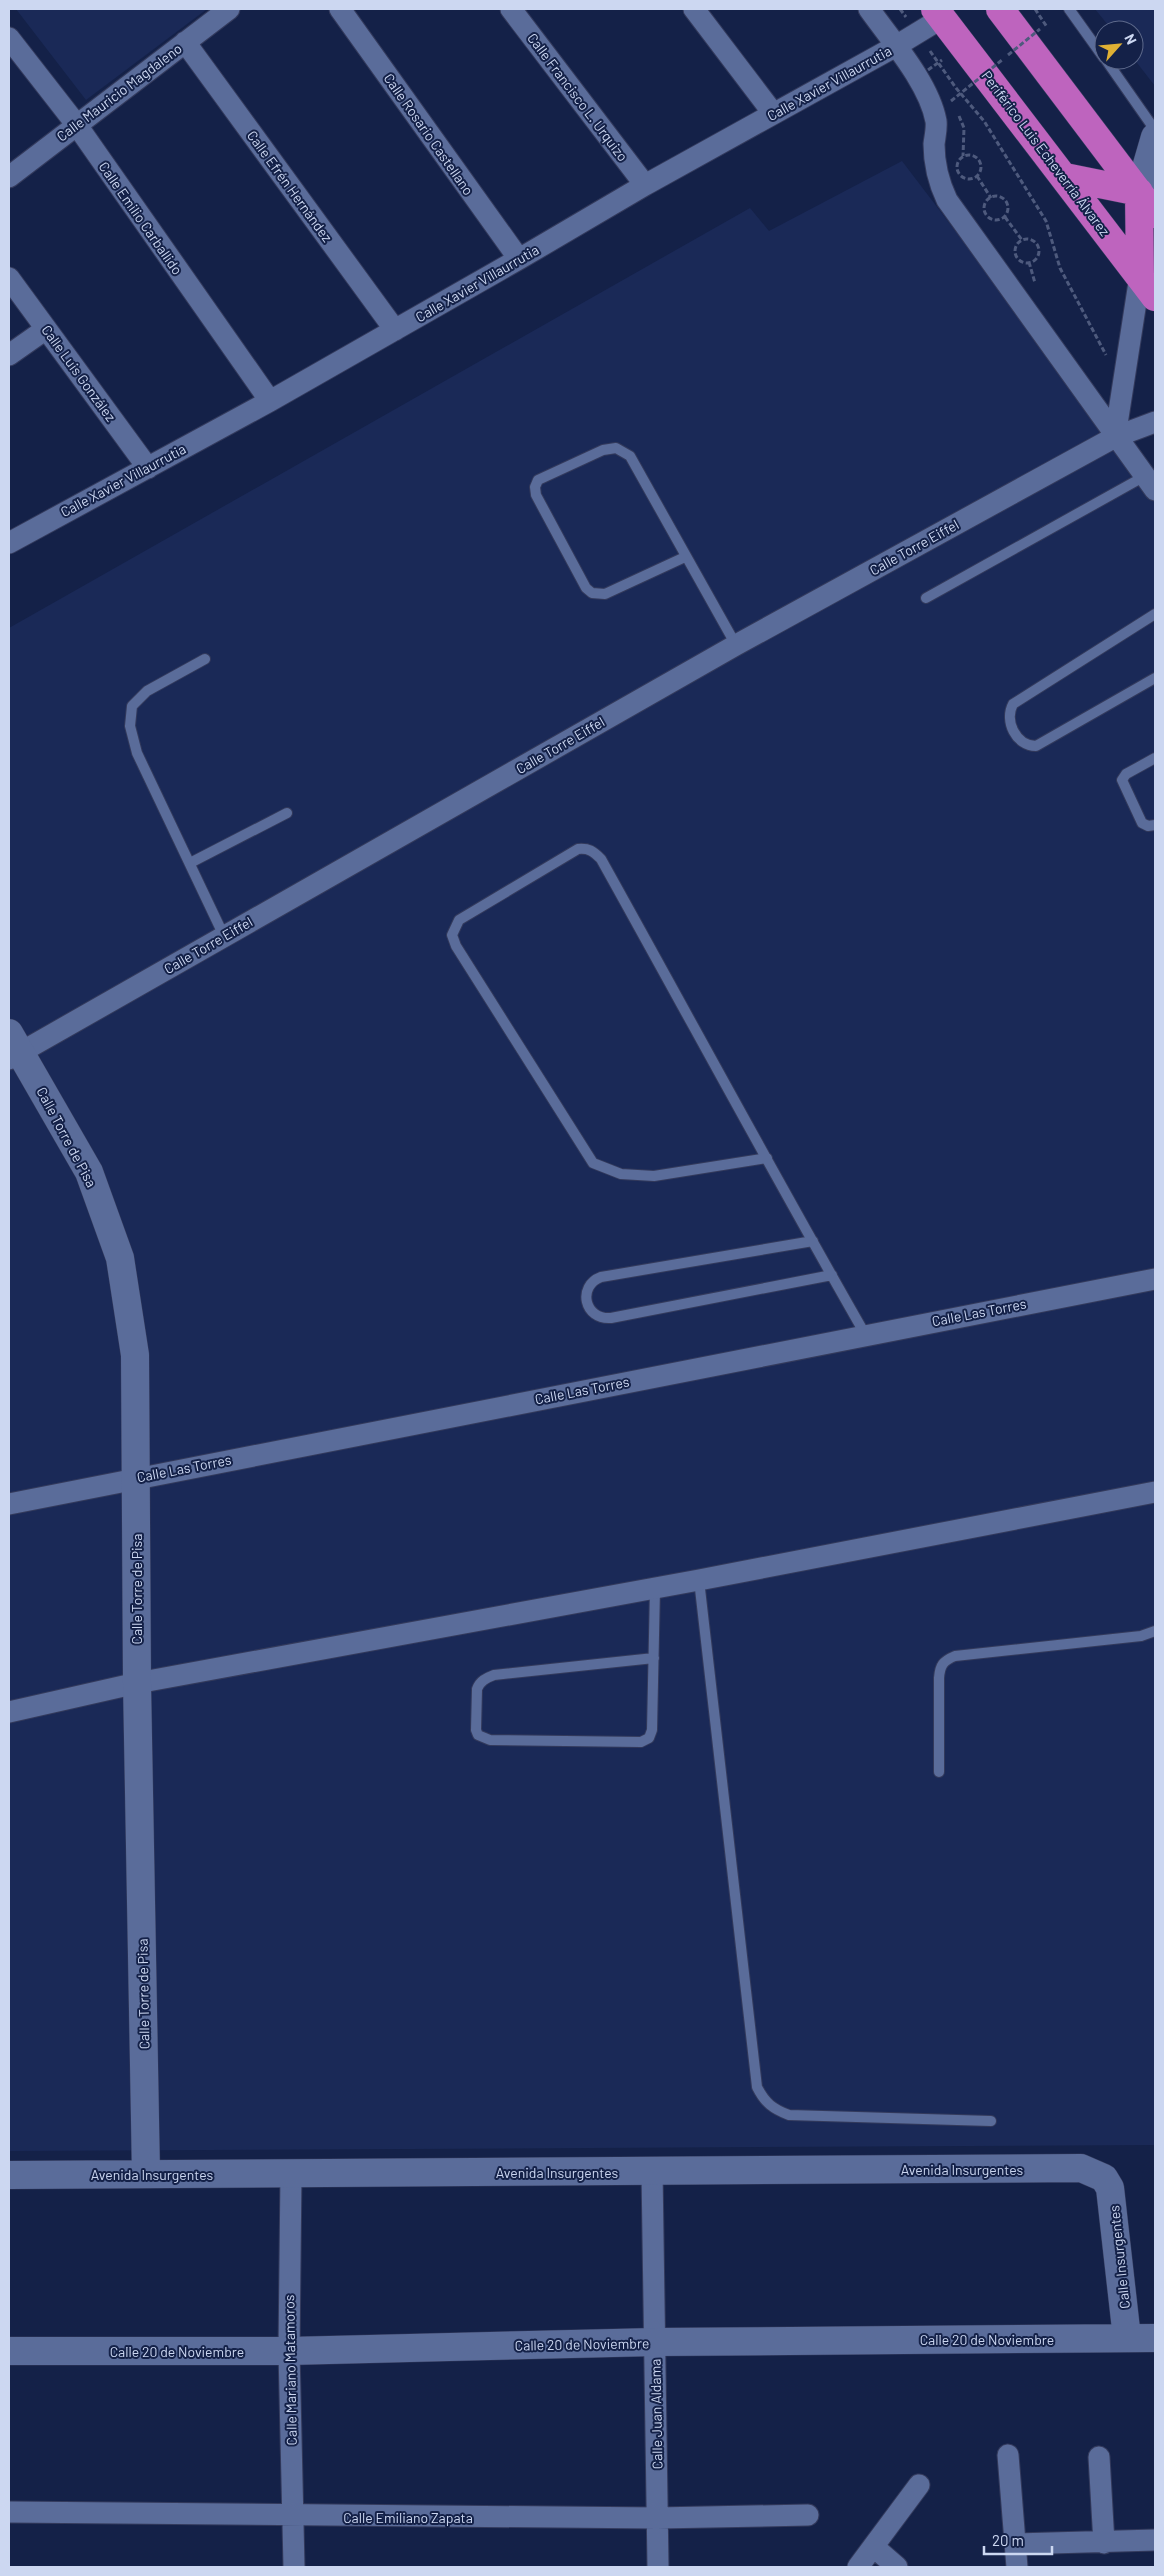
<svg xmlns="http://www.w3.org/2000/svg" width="1164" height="2576" viewBox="0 0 1164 2576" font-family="Barlow,sans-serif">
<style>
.built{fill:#1a2957}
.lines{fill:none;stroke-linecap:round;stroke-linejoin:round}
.lane-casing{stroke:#333a5c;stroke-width:12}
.street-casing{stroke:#333a5c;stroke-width:23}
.secondary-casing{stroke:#333a5c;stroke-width:29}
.highway-casing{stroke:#333a5c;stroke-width:29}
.path{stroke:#4e5a7d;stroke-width:3;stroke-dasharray:5 2.5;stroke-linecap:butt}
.lane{stroke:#5a6c9a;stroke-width:10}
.street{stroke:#5a6c9a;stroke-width:21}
.secondary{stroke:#5a6c9a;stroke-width:28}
.highway{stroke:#be64be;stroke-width:28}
.path-bridge{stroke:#4e5a7d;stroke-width:3;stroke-dasharray:5 2.5;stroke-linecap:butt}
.labels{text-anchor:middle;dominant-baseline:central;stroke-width:4;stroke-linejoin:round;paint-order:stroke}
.street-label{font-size:14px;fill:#ccd7f1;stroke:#142148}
</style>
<rect width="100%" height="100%" fill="#142148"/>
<!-- built -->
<path class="built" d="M16 9H207L86 100Z
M1095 9H1155V86L1134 59V30H1112Z
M902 161 1155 493V2145L9 2151V628L750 208 769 231Z"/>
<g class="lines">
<defs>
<path id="lane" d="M1069 9 1104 58
M1106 60 1155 130
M685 557 605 594 592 593 586 588 536 495 535 487 538 480 603 450 616 448 630 456 736 645
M926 598 1145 476
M1155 614 1013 704C1004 721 1016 746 1036 746L1155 678
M205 659 147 691 132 706 130 726 137 753 224 936
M1155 758 1126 774 1122 780 1142 823 1148 826 1155 825
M190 863 287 813
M767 1158 654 1176 621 1174 593 1163 456 946 452 935 459 920 578 849C589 848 593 851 601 859 689 1017 775 1177 865 1334
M813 1241 601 1277C577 1286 584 1320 611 1318L832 1275
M699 1580 757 2087C765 2103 773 2109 789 2115L991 2121
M654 1658 494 1675C486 1678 480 1681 477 1689L476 1730 478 1735 490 1740 641 1742 649 1738 652 1730 655 1588
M939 1772V1678C940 1665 943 1661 955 1656L1141 1636 1155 1631"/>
<path id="street" d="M340 9 519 259
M511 9 645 185
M694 9 773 113
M869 9C891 40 929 83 936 121 937 128 935 136 934 144 934 165 938 181 947 200L1155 490
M9 38 76 124 270 401
M185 42 395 330
M9 177 229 9
M9 278 148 468
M9 355 46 329
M1115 437 1140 276
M9 543 270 401 519 259 645 185 896 46 942 18
M9 1059 736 645 1115 437 1155 422
M9 1504 1155 1279
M9 1712 137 1683 699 1580 1155 1492
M652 2171 658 2567
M291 2173 289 2351 294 2567
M1008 2455 1017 2567
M1099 2457 1104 2543
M9 2512 657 2518 808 2515
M1015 2544 1155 2540
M874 2547 897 2567
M858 2567 919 2485"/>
<path id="secondary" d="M1139 192 1155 137
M9 1033 89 1172 120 1258 135 1355 137 1683 146 2174
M9 2175 1081 2168 1104 2178 1110 2188 1127 2338
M9 2351H289L655 2342 1155 2338"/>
<path id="highway" d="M935 9 1155 297
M1000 9 1155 214
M1065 177 1139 192
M1139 192 1140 276"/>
</defs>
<!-- lane casing -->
<use href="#lane" class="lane-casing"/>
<!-- street casing -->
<use href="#street" class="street-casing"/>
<!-- secondary casing -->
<use href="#secondary" class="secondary-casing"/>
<!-- highway casing -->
<use href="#highway" class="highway-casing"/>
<!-- path -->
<path class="path" d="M900 9 906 17
M1035 9 1047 27
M930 51 956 88 984 121 1046 221 1060 268 1106 355
M959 116 964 128 963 156
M957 167a12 12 0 1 1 24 0a12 12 0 1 1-24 0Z
M977 176 991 198
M984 208a12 12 0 1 1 24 0a12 12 0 1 1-24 0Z
M1005 217 1022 240
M1015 251a12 12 0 1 1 24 0a12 12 0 1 1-24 0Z
M1029 262 1035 283"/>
<!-- lane -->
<use href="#lane" class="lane"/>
<!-- street -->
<use href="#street" class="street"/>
<!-- secondary -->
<use href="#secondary" class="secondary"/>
<!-- highway -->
<use href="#highway" class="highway"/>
<!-- path-bridge -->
<path class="path-bridge" d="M1008 55 1040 29
M928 70 942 60
M951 101 1002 60"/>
</g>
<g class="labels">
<!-- street labels -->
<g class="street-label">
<text transform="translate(829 83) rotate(-29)">Calle Xavier Villaurrutia</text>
<text transform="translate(119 92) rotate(-37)">Calle Mauricio Magdaleno</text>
<text transform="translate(578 97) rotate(53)">Calle Francisco L. Urquizo</text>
<text transform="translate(429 134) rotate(55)">Calle Rosario Castellano</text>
<text transform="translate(1046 153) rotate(53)">Periférico Luis Echeverría Álvarez</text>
<text transform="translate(290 186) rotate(54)">Calle Efrén Hernández</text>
<text transform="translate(141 218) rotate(55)">Calle Emilio Carballido</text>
<text transform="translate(477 283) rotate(-30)">Calle Xavier Villaurrutia</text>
<text transform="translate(79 373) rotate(54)">Calle Luis González</text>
<text transform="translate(123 480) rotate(-28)">Calle Xavier Villaurrutia</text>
<text transform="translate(914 547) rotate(-29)">Calle Torre Eiffel</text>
<text transform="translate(560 745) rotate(-30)">Calle Torre Eiffel</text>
<text transform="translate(208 945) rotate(-30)">Calle Torre Eiffel</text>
<text transform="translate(67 1137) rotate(62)">Calle Torre de Pisa</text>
<text transform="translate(979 1312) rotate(-11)">Calle Las Torres</text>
<text transform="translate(582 1390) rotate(-11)">Calle Las Torres</text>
<text transform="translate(184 1468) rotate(-11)">Calle Las Torres</text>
<text transform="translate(136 1589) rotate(-90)">Calle Torre de Pisa</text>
<text transform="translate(143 1994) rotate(-91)">Calle Torre de Pisa</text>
<text x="962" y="2169">Avenida Insurgentes</text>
<text x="557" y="2172">Avenida Insurgentes</text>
<text x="152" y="2174">Avenida Insurgentes</text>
<text transform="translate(1119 2257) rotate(-96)">Calle Insurgentes</text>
<text x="987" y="2339">Calle 20 de Noviembre</text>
<text transform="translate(582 2344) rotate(-1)">Calle 20 de Noviembre</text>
<text x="177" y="2351">Calle 20 de Noviembre</text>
<text transform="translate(290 2370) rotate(-91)">Calle Mariano Matamoros</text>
<text transform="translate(656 2414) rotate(-91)">Calle Juan Aldama</text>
<text x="408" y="2517">Calle Emiliano Zapata</text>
</g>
</g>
<!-- border -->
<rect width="1164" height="2576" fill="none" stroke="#ccd7f1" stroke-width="20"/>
<!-- north arrow -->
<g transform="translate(1119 45) rotate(63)"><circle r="24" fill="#142148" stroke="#5e6a8c"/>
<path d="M0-4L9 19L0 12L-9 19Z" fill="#dfb034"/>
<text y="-8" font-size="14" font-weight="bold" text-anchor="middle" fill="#ccd7f1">N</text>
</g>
<!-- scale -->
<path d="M984 2546v8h68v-8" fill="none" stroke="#ccd7f1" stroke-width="2.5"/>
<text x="992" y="2546" font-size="15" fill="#ccd7f1" stroke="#142148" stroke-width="4" paint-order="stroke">20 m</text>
</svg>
